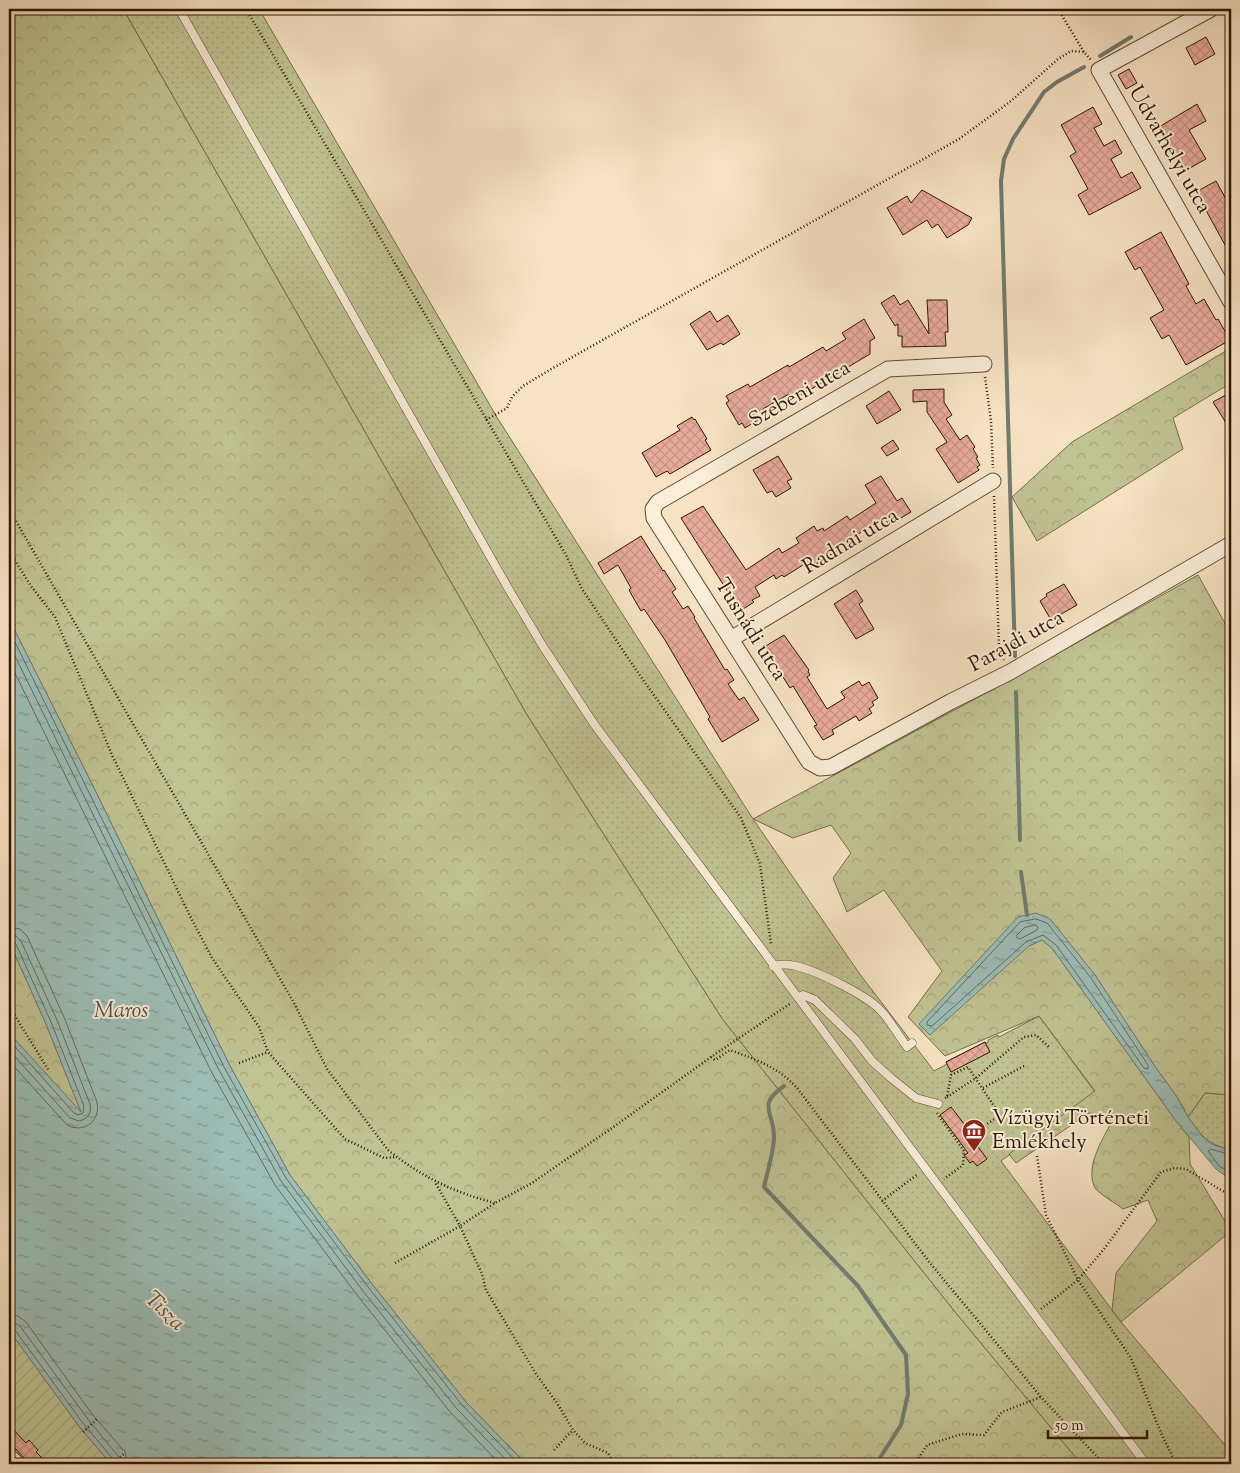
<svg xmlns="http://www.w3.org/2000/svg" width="1240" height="1473" viewBox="0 0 1240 1473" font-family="'Sorts Mill Goudy',serif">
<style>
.grass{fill:url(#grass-dots);stroke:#776d49}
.forest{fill:url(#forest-crowns);stroke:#776d49}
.garden{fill:url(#garden-furrows);stroke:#776d49}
.water{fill:url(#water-ripples);stroke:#717b6e}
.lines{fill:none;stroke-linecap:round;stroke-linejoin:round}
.shore{stroke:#666a5c;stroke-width:1}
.stream{stroke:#717b6e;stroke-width:4}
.building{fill:url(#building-cross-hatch);stroke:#2e1700}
.service-casing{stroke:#604a31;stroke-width:9}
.minor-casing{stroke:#604a31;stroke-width:17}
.path{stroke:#2e1700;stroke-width:2.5;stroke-dasharray:1 2.5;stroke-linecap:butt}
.service{stroke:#faedd9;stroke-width:8}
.minor{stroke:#faedd9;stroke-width:15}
.labels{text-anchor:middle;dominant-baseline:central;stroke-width:4;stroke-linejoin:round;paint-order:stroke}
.street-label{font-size:21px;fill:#2e1700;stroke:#faedd9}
.poi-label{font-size:21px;fill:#2e1700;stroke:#faedd9;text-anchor:start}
.water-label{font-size:22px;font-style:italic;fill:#555140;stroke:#faedd9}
</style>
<defs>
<pattern id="grass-dots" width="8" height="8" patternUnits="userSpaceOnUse" patternTransform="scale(1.25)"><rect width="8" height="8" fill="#c0c392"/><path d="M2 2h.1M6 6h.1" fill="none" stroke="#a5a77c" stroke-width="1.8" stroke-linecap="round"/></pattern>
<pattern id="forest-crowns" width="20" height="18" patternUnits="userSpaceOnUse" patternTransform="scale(1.25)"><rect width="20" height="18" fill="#c0c392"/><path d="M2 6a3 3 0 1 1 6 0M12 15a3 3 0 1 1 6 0" fill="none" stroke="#a5a77c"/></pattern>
<pattern id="garden-furrows" width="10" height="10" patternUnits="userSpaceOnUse" patternTransform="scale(1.25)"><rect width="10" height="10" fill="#c0c392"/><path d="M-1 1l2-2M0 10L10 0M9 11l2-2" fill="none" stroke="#a5a77c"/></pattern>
<pattern id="water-ripples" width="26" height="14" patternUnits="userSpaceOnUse" patternTransform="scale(1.25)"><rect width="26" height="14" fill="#9dbeb7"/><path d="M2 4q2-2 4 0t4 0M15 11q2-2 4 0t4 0" fill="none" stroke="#809992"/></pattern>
<pattern id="building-cross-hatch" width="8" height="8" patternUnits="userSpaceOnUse" patternTransform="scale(1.25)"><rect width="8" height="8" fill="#e8aa9c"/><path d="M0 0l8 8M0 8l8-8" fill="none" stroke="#c79285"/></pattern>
</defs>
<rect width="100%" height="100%" fill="#f7e3c4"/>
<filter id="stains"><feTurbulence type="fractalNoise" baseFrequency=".004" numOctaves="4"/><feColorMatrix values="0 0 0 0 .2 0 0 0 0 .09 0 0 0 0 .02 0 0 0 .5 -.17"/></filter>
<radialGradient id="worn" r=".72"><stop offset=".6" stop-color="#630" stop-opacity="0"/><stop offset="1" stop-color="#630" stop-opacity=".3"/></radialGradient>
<!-- grass -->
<path class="grass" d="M123 9H259L498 419 753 819 859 973 934 1071 947 1064 946 1062 985 1042 986 1043H988V1040L998 1035 999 1037 1039 1016 1095 1092 1001 1161 1121 1322 1231 1452V1464H1081L955 1312 723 1020 527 715Z
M1205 1093 1231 1095V1150C1206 1143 1203 1138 1188 1117Z"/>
<!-- forest -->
<path class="forest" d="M9 9H123L527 715 723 1020 955 1312 1081 1464H526L466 1402 372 1284 290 1175 229 1064 89 778 9 619Z
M1231 348V383L1173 418 1183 449 1037 541 1012 497 1072 442Z
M1198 575 1231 634V1095L1205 1093 1188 1117 1177 1097 1154 1065 1095 975 1050 919 1029 946 1042 940 1052 948 1176 1121 1189 1137 1190 1164 1231 1231 1121 1322 1112 1310 1116 1273 1157 1221 1148 1200 1123 1209C1117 1204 1099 1194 1095 1188 1085 1168 1101 1142 1110 1125L1101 1114 1089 1113 1016 1163 1009 1154 1095 1091 1039 1016 945 1056 908 1017 942 971 884 890 847 912 833 878 851 853 831 825 793 838 753 819 1010 680Z
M9 941 46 1024 82 1114 9 1033Z"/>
<!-- garden -->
<path class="garden" d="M9 1330 78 1425 111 1464H9Z"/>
<!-- water -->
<path class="water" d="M9 619 89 778 229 1064 290 1175 372 1284 466 1402 526 1464H111L78 1425 9 1330V1033L81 1112 46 1024 9 941Z
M1036 913 1050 919 1095 975 1154 1065 1177 1097 1188 1117 1202 1136 1214 1145 1231 1150V1180L1216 1169 1176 1121 1052 948 1042 940 1029 946 930 1035 919 1024 1018 917Z"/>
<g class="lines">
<!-- shore -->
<path class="shore" d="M9 630 224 1067 286 1178 368 1287 462 1405 519 1464
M9 644 219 1070 281 1181 363 1291 457 1409 510 1464
M9 661 212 1073 275 1185 357 1295 451 1413 500 1464
M1036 919 1047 923 1091 978 1148 1065V1069L1144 1068 1056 945 1043 935 1026 942 932 1026 927 1025V1022L1020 922Z
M1035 925 1038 927 1037 930 1020 939 1017 938V935L1024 928Z
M9 927 20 929 27 936 64 1017 97 1102C101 1121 84 1134 67 1125L9 1061
M9 934 16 936 21 941 57 1020 90 1104C92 1113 88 1119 79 1121L70 1118 9 1050
M9 941H13L16 944 51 1022 84 1106 83 1113 78 1115 74 1113 9 1040
M1231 1155 1211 1149 1208 1151 1219 1166 1231 1174
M9 1314 18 1316 26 1322 92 1414 125 1452 128 1464
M9 1322 15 1323 20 1326 87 1418 118 1456 120 1464
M9 1328 15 1330 82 1422 113 1459 114 1464"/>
<!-- stream -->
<path class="stream" d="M1100 56 1131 37
M1015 656 1001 181 1004 159 1013 139 1044 92 1057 82 1084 67
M1016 692 1020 840
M1021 872 1027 915
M784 1086C756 1106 774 1111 774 1137 774 1151 767 1173 764 1187L858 1286 906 1355 908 1394 901 1425 876 1464"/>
</g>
<!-- building -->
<path class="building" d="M1206 37 1215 54 1195 65 1186 48Z
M1129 69 1137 83 1126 89 1118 75Z
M1197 104 1206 121 1189 130 1206 159 1183 172 1159 127Z
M1093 107 1102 124 1094 128 1104 146 1115 140 1122 153 1111 159 1121 178 1132 172 1141 188 1089 215 1078 195 1088 189 1070 156 1076 152 1061 125Z
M1216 181 1231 208V256L1196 192Z
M922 190 972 218 968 225 947 238 938 224 932 228 927 220 903 235 887 208 907 196 911 203Z
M1161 232 1189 284 1186 286 1196 304 1204 299 1216 320 1218 319 1230 340 1186 365 1169 335 1162 339 1150 318 1164 310 1140 267 1135 270 1125 252Z
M894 295 900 305 908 300 929 334 927 300H947L948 332H945L946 346 902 347V336H898V324L895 326 881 303Z
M710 311 717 322 728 315 740 334 723 345 721 343 707 350 690 324Z
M864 319 875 338 870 341V354L793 400 789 394 763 409 766 415 745 428 742 423 739 425 726 403 729 401 726 396 748 384 750 387 788 365 789 367 823 347 826 351 846 339 842 333Z
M944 389V402L952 415 946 419 960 440 967 435 975 447 973 449 978 457 976 458 980 465 977 467 979 470 958 483 936 449 947 442 927 412V401L913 402V390Z
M889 391 901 410 877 424 866 406Z
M1231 392V431L1213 402Z
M692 417 694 420 695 419 707 439 705 440 711 450 670 474 667 471 656 477 642 453 680 430 677 426Z
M893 440 899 449 887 456 881 448Z
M778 456 792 479 787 481 791 488 776 497 772 491 767 493 753 470Z
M881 476 897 501 902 498 911 512 889 525 884 517 836 549 837 551 810 568 806 563 784 577 782 575 776 579 774 575 755 587 760 596 752 600 754 602 740 611 681 518 703 506 746 570 779 548 782 553 799 543 796 538 814 526 817 531 823 528 824 531 847 516 850 520 876 503 865 485Z
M641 536 663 571 664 570 676 589 672 592 683 609 688 606 695 617 694 618 725 670 727 669 734 680 728 684 739 700 744 697 759 720 722 742 708 719 710 717 665 640 644 609 641 611 630 592 629 590 631 588 618 565 604 574 598 563Z
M1064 584 1077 605 1051 620 1040 601 1047 596 1046 594Z
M856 590 863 601 859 604 874 629 856 639 834 604Z
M784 635 809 670 808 671 810 675 807 677 827 709 845 698 841 692 859 681 862 686 869 682 878 698 872 702 874 705 869 709 872 713 859 721 856 716 832 730 834 734 823 740 814 726 817 725 793 686 790 688 764 647Z
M985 1042 990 1052 951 1072 946 1062Z
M951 1107 968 1129 966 1130 987 1159 977 1166 973 1161 970 1163 964 1155 968 1153 940 1115Z
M9 1425 26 1443 29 1440 38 1450 36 1452 48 1464H26L24 1458 16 1449 9 1447Z"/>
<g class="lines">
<defs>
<path id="service" d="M179 9 508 588 544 648 594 724 1146 1464
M773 966C781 964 788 964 796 966 817 971 869 996 882 1012 891 1022 899 1036 907 1047L912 1043
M798 998 803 995 815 1000 855 1039 872 1061 891 1078 916 1098 938 1104"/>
<path id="minor" d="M1211 9 1099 70 1231 302
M984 364 888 369 658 502 653 509 654 518 809 762 820 768 831 767 950 702 1010 672 1231 544
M731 639 993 481
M9 1456 17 1464"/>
</defs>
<!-- service casing -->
<use href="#service" class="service-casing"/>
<!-- minor casing -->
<use href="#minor" class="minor-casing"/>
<!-- path -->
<path class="path" d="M246 9 566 555 582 589 634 667 741 818 760 864 771 944
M1058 9 1084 52
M985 377 991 421 993 468
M486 420 507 408 512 397 523 386 553 368 959 139 1011 101 1058 59 1071 51 1084 52 1091 60
M994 496 999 648 1004 660
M9 509 294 1003 327 1069 388 1150C422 1177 453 1192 495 1203
M9 551 31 586 55 617 112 755 190 916 212 958 259 1027 268 1052 345 1139 384 1158 397 1157
M9 1006 49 1071
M711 1057 715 1060 730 1050C757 1060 778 1067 797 1088L930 1263 1041 1397 1104 1464
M239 1063 268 1052
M983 1088 1024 1066
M947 1097 976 1078 1024 1037 1036 1035 1049 1047
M945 1098 947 1097 951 1075 968 1067 1000 1115 977 1131 976 1137
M937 1113 964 1151 963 1165 944 1179
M1000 1115 1003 1119
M969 1130 977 1131
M1037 1156 1046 1215 1078 1280 1131 1358 1161 1433 1176 1464
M882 1201 918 1174
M395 1263 460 1226 435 1182
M1041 1309 1078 1280 1104 1249 1161 1172 1175 1168 1186 1169 1231 1196
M83 1432 97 1419
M554 1450 573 1430
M112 1464 124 1454
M614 1464 608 1453 585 1443 573 1430 557 1403 536 1374 486 1290 482 1274 460 1226 495 1203 532 1183 612 1128 711 1057 791 1003
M915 1464 927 1445 962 1434 984 1435 1002 1412 1041 1397"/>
<!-- service -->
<use href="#service" class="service"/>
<!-- minor -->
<use href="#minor" class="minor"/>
</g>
<!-- icons -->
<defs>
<symbol id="museum-pin" viewBox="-11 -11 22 30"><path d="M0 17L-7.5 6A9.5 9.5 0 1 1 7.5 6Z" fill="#8f2418" stroke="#faedd9"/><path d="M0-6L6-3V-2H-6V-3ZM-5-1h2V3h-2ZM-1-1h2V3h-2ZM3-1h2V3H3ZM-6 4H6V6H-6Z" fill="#fff"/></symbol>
</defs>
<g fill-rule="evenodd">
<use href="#museum-pin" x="960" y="1117" width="28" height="38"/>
</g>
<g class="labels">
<!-- street labels -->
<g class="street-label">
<text transform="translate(1169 150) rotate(60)">Udvarhelyi utca</text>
<text transform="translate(800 395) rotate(-30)">Szebeni utca</text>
<text transform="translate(851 542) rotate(-31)">Radnai utca</text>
<text transform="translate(750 630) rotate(58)">Tusnádi utca</text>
<text transform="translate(1017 642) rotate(-29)">Parajdi utca</text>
</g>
<!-- poi labels -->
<g class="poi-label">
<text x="992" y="1119">Vízügyi Történeti<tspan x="992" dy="24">Emlékhely</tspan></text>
</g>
<!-- water labels -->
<g class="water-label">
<text x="121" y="1012">Maros</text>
<text transform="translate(164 1312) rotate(44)">Tisza</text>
</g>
</g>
<!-- margin -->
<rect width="1240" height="1473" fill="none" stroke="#f7e3c4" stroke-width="30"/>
<rect x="10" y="10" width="1220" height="1453" fill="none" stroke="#2e1700" stroke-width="2.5"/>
<rect x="15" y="15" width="1210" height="1443" fill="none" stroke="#2e1700"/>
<!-- scale -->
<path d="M1048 1430v8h99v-8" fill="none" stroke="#2e1700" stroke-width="2.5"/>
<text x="1055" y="1430" font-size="15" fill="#2e1700" stroke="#faedd9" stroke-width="4" paint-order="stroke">50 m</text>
<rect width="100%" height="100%" filter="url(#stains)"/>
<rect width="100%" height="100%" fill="url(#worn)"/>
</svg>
